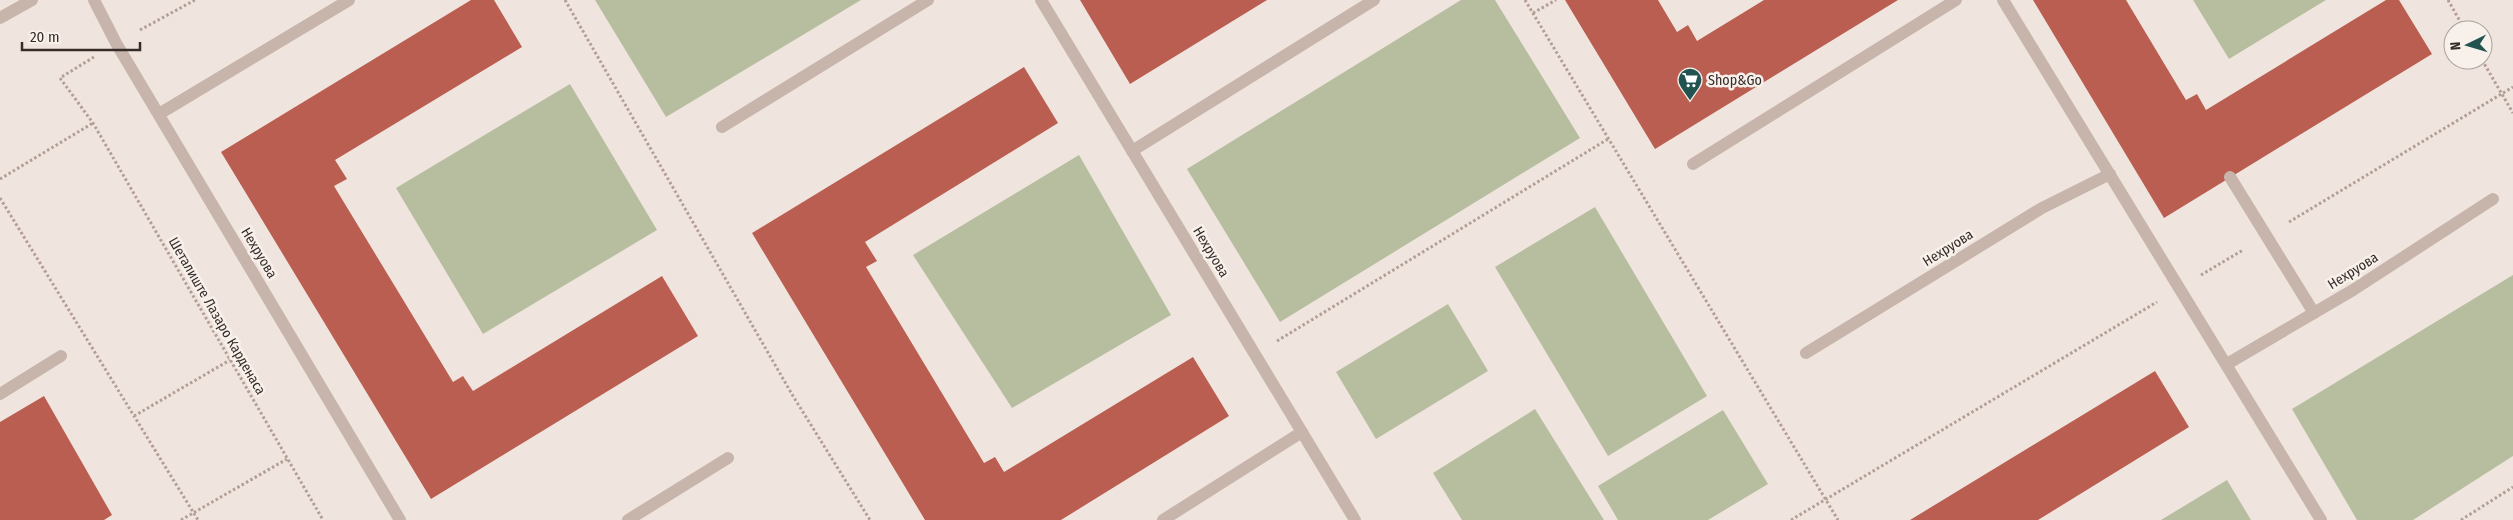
<svg xmlns="http://www.w3.org/2000/svg" width="2513" height="520" viewBox="0 0 2513 520" font-family="'Fira Sans Condensed',sans-serif">
<style>
.green{fill:#b7be9f}
.building{fill:#ba5e51}
.lines{fill:none;stroke-linecap:round;stroke-linejoin:round}
.path{stroke:#b39e95;stroke-width:3;stroke-dasharray:2.5 2.5;stroke-linecap:butt}
.service{stroke:#c7b4ab;stroke-width:12}
.minor{stroke:#c7b4ab;stroke-width:12}
.tertiary{stroke:#c7b4ab;stroke-width:12}
.labels{text-anchor:middle;dominant-baseline:central;stroke-width:5;stroke-linejoin:round;paint-order:stroke}
.poi-label{font-size:14px;fill:#352c29;stroke:#f8f0ea;text-anchor:start}
.street-label{font-size:14px;fill:#352c29;stroke:#f8f0ea}
</style>
<rect width="100%" height="100%" fill="#f0e5de"/>
<!-- green -->
<path class="green" d="M595 0H861L666 117Z
M1461 0H1495L1580 138 1280 322 1187 169Z
M2193 0H2326L2229 59Z
M570 84 657 230 483 334 396 188Z
M1079 155 1171 315 1012 408 913 255Z
M1595 207 1707 396 1608 456 1495 267Z
M2513 275V456L2413 520H2357L2292 409Z
M1448 304 1488 371 1376 439 1336 372Z
M1535 409 1604 520H1462L1433 473Z
M1723 410 1768 484 1708 520H1618L1598 486Z
M2227 480 2251 520H2161Z"/>
<!-- building -->
<path class="building" d="M471 0H494L522 47 335 160 347 179 334 186 453 382 463 376 473 391 662 276 698 336 431 499 221 152Z
M1080 0H1267L1130 84Z
M1565 0H1658L1677 32 1688 25 1697 41 1764 0H1898L1655 149Z
M2033 0H2126L2186 100 2197 94 2206 110 2386 0H2399L2432 54 2164 218Z
M1024 67 1058 123 865 242 877 261 866 267 984 463 995 457 1004 472 1193 357 1229 416 1061 520H925L752 233Z
M2155 371 2189 427 2038 520H1910Z
M44 396 112 515 104 520H0V422Z"/>
<g class="lines">
<!-- path -->
<path class="path" d="M565 0 793 396 870 520
M1525 0 1838 520
M2448 0 2465 30
M1533 13 1556 0
M140 30 195 0
M94 57 60 78 93 123 323 520
M2482 60 2513 113
M0 179 93 123
M0 198 198 520
M2289 222 2513 87
M2201 275 2243 250
M1277 341 1608 139
M134 416 230 360
M181 520 287 459
M1791 520 2157 302
M2461 520 2513 487"/>
<!-- service -->
<path class="service" d="M159 114 349 0
M722 127 928 0
M1132 151 1374 0
M2230 177 2314 313
M628 520 728 458
M1163 520 1302 432"/>
<!-- minor -->
<path class="minor" d="M94 0 116 43 400 520
M1041 0 1355 520
M2003 0 2321 520
M1693 164 1956 0
M1806 353 2042 208 2110 174
M2227 364 2353 290 2493 199
M0 394 61 356"/>
<!-- tertiary -->
<path class="tertiary" d="M0 18 32 0"/>
</g>
<!-- icons -->
<defs>
<symbol id="supermarket-pin" viewBox="-11 -11 22 30"><path d="M0 17L-7.5 6A9.5 9.5 0 1 1 7.5 6Z" fill="#235350" stroke="#f8f0ea"/><path d="M-6-5.5h2.5l.6 2H6L4.5 2H-2.5L-4.4-4H-6ZM-1.5 3.2a1.3 1.3 0 1 0 .1 0ZM3 3.2a1.3 1.3 0 1 0 .1 0Z" fill="#fff"/></symbol>
</defs>
<g fill-rule="evenodd">
<use href="#supermarket-pin" x="1676" y="66" width="28" height="38"/>
</g>
<g class="labels">
<!-- poi labels -->
<g class="poi-label">
<text x="1708" y="80">Shop&amp;Go</text>
</g>
<!-- street labels -->
<g class="street-label">
<text transform="translate(1948 248) rotate(-32)">Нехруова</text>
<text transform="translate(1211 252) rotate(59)">Нехруова</text>
<text transform="translate(259 253) rotate(59)">Нехруова</text>
<text transform="translate(2353 271) rotate(-32)">Нехруова</text>
<text transform="translate(217 316) rotate(60)">Шеталиште Лазаро Карденаса</text>
</g>
</g>
<!-- north arrow -->
<g transform="translate(2468 45) rotate(265)"><circle r="24" fill="#f8f0ea" stroke="#aaa29d"/>
<path d="M0-4L9 19L0 12L-9 19Z" fill="#235350"/>
<text y="-8" font-size="14" font-weight="bold" text-anchor="middle" fill="#352c29">N</text>
</g>
<!-- scale -->
<path d="M22 42v8h118v-8" fill="none" stroke="#352c29" stroke-width="2.5"/>
<text x="30" y="42" font-size="15" fill="#352c29" stroke="#f8f0ea" stroke-width="4" paint-order="stroke">20 m</text>
</svg>
